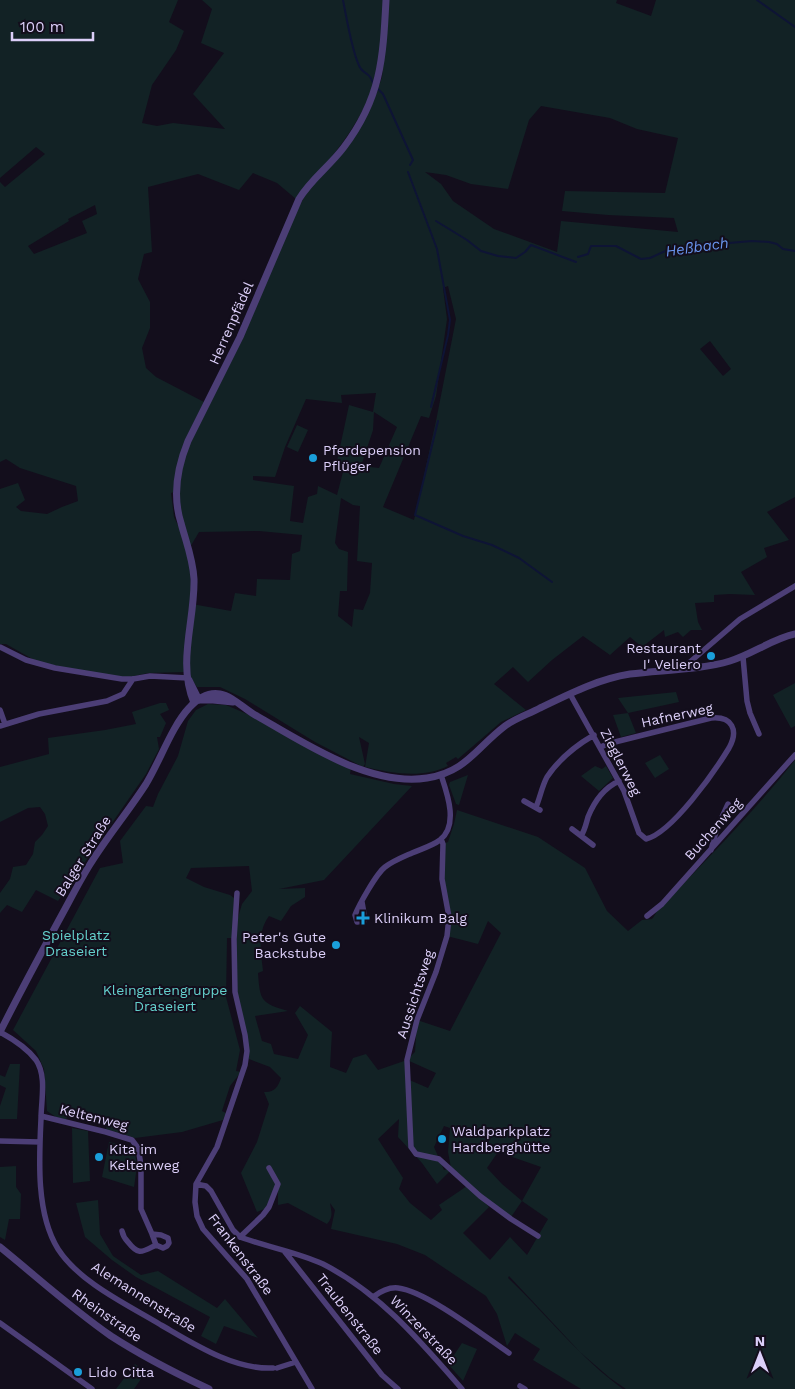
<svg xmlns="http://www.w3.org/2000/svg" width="795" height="1389" viewBox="0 0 795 1389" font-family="'Work Sans',sans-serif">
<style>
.green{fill:#122225;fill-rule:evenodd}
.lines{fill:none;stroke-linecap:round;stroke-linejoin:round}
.stream{stroke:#0e1435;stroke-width:2}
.minor{stroke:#4c3e76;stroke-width:5.5}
.tertiary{stroke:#4c3e76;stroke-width:7}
.poi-dot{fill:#1a9fda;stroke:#130e1c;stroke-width:2}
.labels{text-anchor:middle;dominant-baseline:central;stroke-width:4;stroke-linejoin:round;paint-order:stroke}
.street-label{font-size:14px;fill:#dccff9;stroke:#130e1c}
.poi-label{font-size:14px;fill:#dccff9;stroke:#130e1c;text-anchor:start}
.park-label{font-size:14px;fill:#64d0cc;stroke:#130e1c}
.water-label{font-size:15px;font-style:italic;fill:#6994ed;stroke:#130e1c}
</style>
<rect width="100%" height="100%" fill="#130e1c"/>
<!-- green -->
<path class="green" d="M0 0H178L169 22 184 31 176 50 152 85 142 123 157 126 173 123 225 129 193 94 224 53 201 43 212 9 202 0H617L616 3 651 16 656 0H795V497L767 512 789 540 764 548 767 557 741 572 755 595 730 594 714 595V602L695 603 698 622 702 630H691L683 637 678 632 665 637 664 630 642 647 630 637 610 655 583 636 552 660 528 682 513 667 494 684 526 710 501 722 458 759 456 757 446 763 448 766C422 779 392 773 365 767L369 743 359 737 365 764 363 767 315 742 245 699 220 687H197L187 672 148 673 125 678 55 666 36 661 6 644H0V489L18 483 25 500 16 507 21 511 47 514 62 507 78 501 76 486 20 468 6 459 0 462V182L5 187 45 154 36 147 0 178ZM386 32 382 77 375 97 340 157 308 190 296 212 189 443 179 475 178 514 187 544 174 517 171 493 174 492 188 434 204 402 156 377 146 368 142 348 150 328V302L138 279 144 254 152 252 148 187 198 174 239 190 253 173 277 183 296 199C328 162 360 127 375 81 380 65 380 49 386 32ZM541 106 610 118 637 129 678 138 665 193 565 191 562 211 608 215 674 218 678 232 561 221 557 252 494 229 453 201 441 184 425 172 446 175 471 184 508 189 529 120ZM95 205 97 214 82 221 87 233 34 254 28 246 69 221 68 219ZM448 286 456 319 436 421 414 520 383 507 421 416 429 418 436 396 447 319 443 288ZM710 341 731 369 723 376 700 349ZM376 393 373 412 349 405 336 466 344 468 337 495 318 486 317 494 308 497 303 523 290 521 294 486 253 480V476L275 477 285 447 306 399 342 403 341 395ZM374 412 397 427 379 468 361 466 373 430ZM341 498 353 505 360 506 357 561 372 563 370 593 363 610 354 609 352 627 338 616 340 591H347L348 552 339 549 335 543ZM259 531 302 535 300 551 292 554 290 580 257 579 256 596 235 593 231 611 192 604 189 549 199 532Z
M297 425 308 430 298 452 287 447Z
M795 683V726L791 728 773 695Z
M676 692 679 702 628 713 636 733 621 737 613 715 628 713 618 698Z
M160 703H166L169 710 160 714 166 723 160 737H157L159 749 146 774 58 901 36 890 22 912 7 905 0 913V893L10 879 13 867 26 865 33 854 35 842 42 835 48 826 45 814 40 807 28 808 0 822V767L49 754 48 738 105 730 136 724 132 712Z
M208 704 226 705 254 717 351 768 350 774 394 784 412 786 324 880 279 889 305 888V897L291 906 281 921 269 916C257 932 261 952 263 971L258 973C260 1001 261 1003 288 1011L255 1016 262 1041 271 1044 274 1054 298 1059 308 1035 295 1013 300 1006 332 1032 330 1067 346 1073 353 1058 366 1054 378 1070 407 1060V1079L428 1088 436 1073 407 1060 415 1052 417 1020 450 1031 501 933 488 921 478 944 447 936 449 917 442 879 443 844 448 842 454 824 457 810 538 837 585 868 607 911 628 931 642 920 652 919C655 916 655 913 658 910 705 861 753 813 795 760V1389H626L610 1378 580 1352 509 1276 508 1278C547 1315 580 1358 623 1389H581L533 1360 540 1349 515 1333 507 1346 497 1314 486 1296 425 1255 397 1244 331 1229 335 1210 330 1203C331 1211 334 1216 327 1224L288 1203 278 1205V1186L269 1207 257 1212 241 1173 257 1142 269 1104 264 1092C274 1093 278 1087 281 1078L270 1067 249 1059 235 992 237 921 242 904 252 891 249 866 191 868 186 878 204 887 230 895 234 898 233 938H227L226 997 240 1050 236 1071 241 1072 230 1086 222 1111 226 1113 223 1120 182 1132 135 1138 106 1129 107 1125 67 1117 66 1120 56 1117 47 1111 44 1069 36 1051 13 1030 100 868 123 863 120 841 146 806 153 807 158 794 178 756 188 721 196 710ZM399 1119 398 1137 422 1163 437 1184 451 1170 467 1186 439 1205 442 1210 431 1220 410 1203 399 1189 403 1178 378 1139ZM444 1126 450 1128 448 1152 451 1168 444 1170 434 1147ZM498 1152 541 1167 522 1201 502 1184 487 1168ZM480 1197 511 1217 522 1201 548 1219 527 1255 510 1237 490 1260 463 1233 489 1207Z
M660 755 669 769 655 778 645 763Z
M595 766 602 769 606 766 613 778 599 791 581 776Z
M468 775 459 805 456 804 449 785 450 782Z
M10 1064H20L17 1119H0V1106L6 1088 0 1085V1075L5 1077Z
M72 1128 88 1131 90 1181 73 1183Z
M109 1142 134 1147 137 1166 134 1187 102 1177Z
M16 1166V1187L21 1194 20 1219H9L5 1240 0 1237V1167Z
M98 1200 100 1234 113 1256 141 1275 158 1271 217 1308 225 1299 258 1338 224 1326 216 1344 201 1336 210 1317 136 1277 112 1260 85 1237 76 1203Z
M462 1343 477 1349 463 1381 448 1364Z
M135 1364 146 1372 134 1389H116Z"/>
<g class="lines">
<!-- stream -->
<path class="stream" d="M343 0C346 15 353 58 361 69 367 76 369 72 373 83
M757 0 795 27
M378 89 383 94 413 160 410 165
M408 172 437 249 450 320 448 335 431 407
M436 221 467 240 481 251 498 256 516 258 525 252 531 245 576 262
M578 257 588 254 591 246H616L641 259 650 258 672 248 752 241 769 242 777 244 783 249 795 251
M438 421 415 515 463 536 492 545 519 558 552 582"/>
<!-- minor -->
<path class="minor" d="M0 647 26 660 55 668 122 679H133L150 676 188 678
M743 657 747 701 750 713 759 734
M683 668 740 619 795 586
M570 694 624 791 639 833 646 839C672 833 715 771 729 748 739 730 732 716 711 718L607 744 601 747
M0 710 5 724
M0 726 39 714 107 701 123 694 133 679
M524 801 540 810
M536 807C540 798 542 786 547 777 559 759 575 746 594 735
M572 829 593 845
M581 836C585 830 586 824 588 817 594 802 604 788 619 781
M441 839 443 844 442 879 449 917 447 936 436 972 417 1020 407 1060 411 1147 416 1154 439 1159 480 1196 511 1219 538 1236
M711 850 717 828 728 804
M237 893 234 939 235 992 245 1035 247 1051 245 1065 217 1147 196 1184 195 1202 197 1216 203 1229 247 1279 312 1389
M362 902 365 919 364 921 357 922 355 915C359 905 376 874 385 867 393 861 403 857 412 853 421 849 432 846 440 840 459 825 447 793 441 775
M647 916 662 904 795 755
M0 1032C13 1039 27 1048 36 1060 47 1076 41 1101 41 1119 39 1159 36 1214 58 1249 80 1283 128 1305 161 1325 194 1344 234 1370 273 1368
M41 1116 106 1132 132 1140 138 1148 141 1165V1209L152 1234
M0 1141 40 1142
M196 1184 206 1186 211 1191 233 1230 240 1237C267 1247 297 1252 323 1264 380 1293 421 1342 462 1389
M122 1231C123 1236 125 1239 128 1242 139 1256 142 1252 156 1245
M152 1234 161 1235 168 1238 169 1243 167 1246 163 1248 156 1245Z
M240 1237 263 1215 269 1207 278 1184 269 1168
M285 1252 382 1375 398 1389
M373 1297C381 1291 389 1287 398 1288 426 1291 484 1336 509 1353
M0 1323 92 1389
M277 1368 296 1362
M520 1386 525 1389"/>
<!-- tertiary -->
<path class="tertiary" d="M189 680 199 700
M199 700H213L233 702
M194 703C177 662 195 621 194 579 193 559 186 542 181 523 172 495 177 468 188 441L240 337 299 199C311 179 330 166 344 147 381 98 383 59 386 0
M0 1032C19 994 39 957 59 920 69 902 78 884 89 866 106 838 128 812 146 784 160 761 172 726 189 708 197 699 208 692 220 694 233 696 245 710 257 716 304 743 370 787 427 778 466 772 476 748 505 726 516 718 529 714 540 708 569 694 598 679 630 674 661 670 701 670 730 661 753 654 772 639 795 634
M0 1247C37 1277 72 1309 111 1336 142 1356 175 1373 209 1389"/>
</g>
<!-- markers -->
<g class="poi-dot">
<circle cx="313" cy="458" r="5"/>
<circle cx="711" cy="656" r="5"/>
<path d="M360.5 910.5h5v5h5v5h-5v5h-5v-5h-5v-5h5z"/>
<circle cx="336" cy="945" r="5"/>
<circle cx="442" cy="1139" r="5"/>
<circle cx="99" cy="1157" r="5"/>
<circle cx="78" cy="1372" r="5"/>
</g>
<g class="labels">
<!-- street labels -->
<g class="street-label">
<text transform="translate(231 323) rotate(-66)">Herrenpfädel</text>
<text transform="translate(677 715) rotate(-12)">Hafnerweg</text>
<text transform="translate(621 762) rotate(63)">Zieglerweg</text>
<text transform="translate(713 829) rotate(-48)">Buchenweg</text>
<text transform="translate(83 856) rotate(-58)">Balger Straße</text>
<text transform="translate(415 994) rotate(-72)">Aussichtsweg</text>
<text transform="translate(94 1117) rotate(14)">Keltenweg</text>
<text transform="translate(241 1254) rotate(53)">Frankenstraße</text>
<text transform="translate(144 1297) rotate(32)">Alemannenstraße</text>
<text transform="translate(350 1314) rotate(52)">Traubenstraße</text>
<text transform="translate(107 1315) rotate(35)">Rheinstraße</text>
<text transform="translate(424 1330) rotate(46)">Winzerstraße</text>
</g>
<!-- poi labels -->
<g class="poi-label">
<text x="323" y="450">Pferdepension<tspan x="323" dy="16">Pflüger</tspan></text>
<text x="701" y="648" text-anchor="end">Restaurant<tspan x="701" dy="16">I' Veliero</tspan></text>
<text x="374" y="918">Klinikum Balg</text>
<text x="326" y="937" text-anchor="end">Peter's Gute<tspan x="326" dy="16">Backstube</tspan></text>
<text x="452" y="1131">Waldparkplatz<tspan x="452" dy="16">Hardberghütte</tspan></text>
<text x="109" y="1149">Kita im<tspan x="109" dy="16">Keltenweg</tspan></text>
<text x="88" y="1372">Lido Citta</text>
</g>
<!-- park labels -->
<g class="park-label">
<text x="76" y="935">Spielplatz<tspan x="76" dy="16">Draseiert</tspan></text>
<text x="165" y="990">Kleingartengruppe<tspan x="165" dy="16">Draseiert</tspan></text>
</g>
<!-- water labels -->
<g class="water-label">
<text transform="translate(697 247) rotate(-8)">Heßbach</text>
</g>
</g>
<!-- north arrow -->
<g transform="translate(760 1354)" stroke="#130e1c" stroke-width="4" paint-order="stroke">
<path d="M0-4L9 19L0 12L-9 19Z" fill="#dccff9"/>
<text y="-8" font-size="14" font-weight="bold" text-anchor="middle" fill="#dccff9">N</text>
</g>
<!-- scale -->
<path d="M12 32v8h81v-8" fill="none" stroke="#dccff9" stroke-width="2.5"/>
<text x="20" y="32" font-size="15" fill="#dccff9" stroke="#130e1c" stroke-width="4" paint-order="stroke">100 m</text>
</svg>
